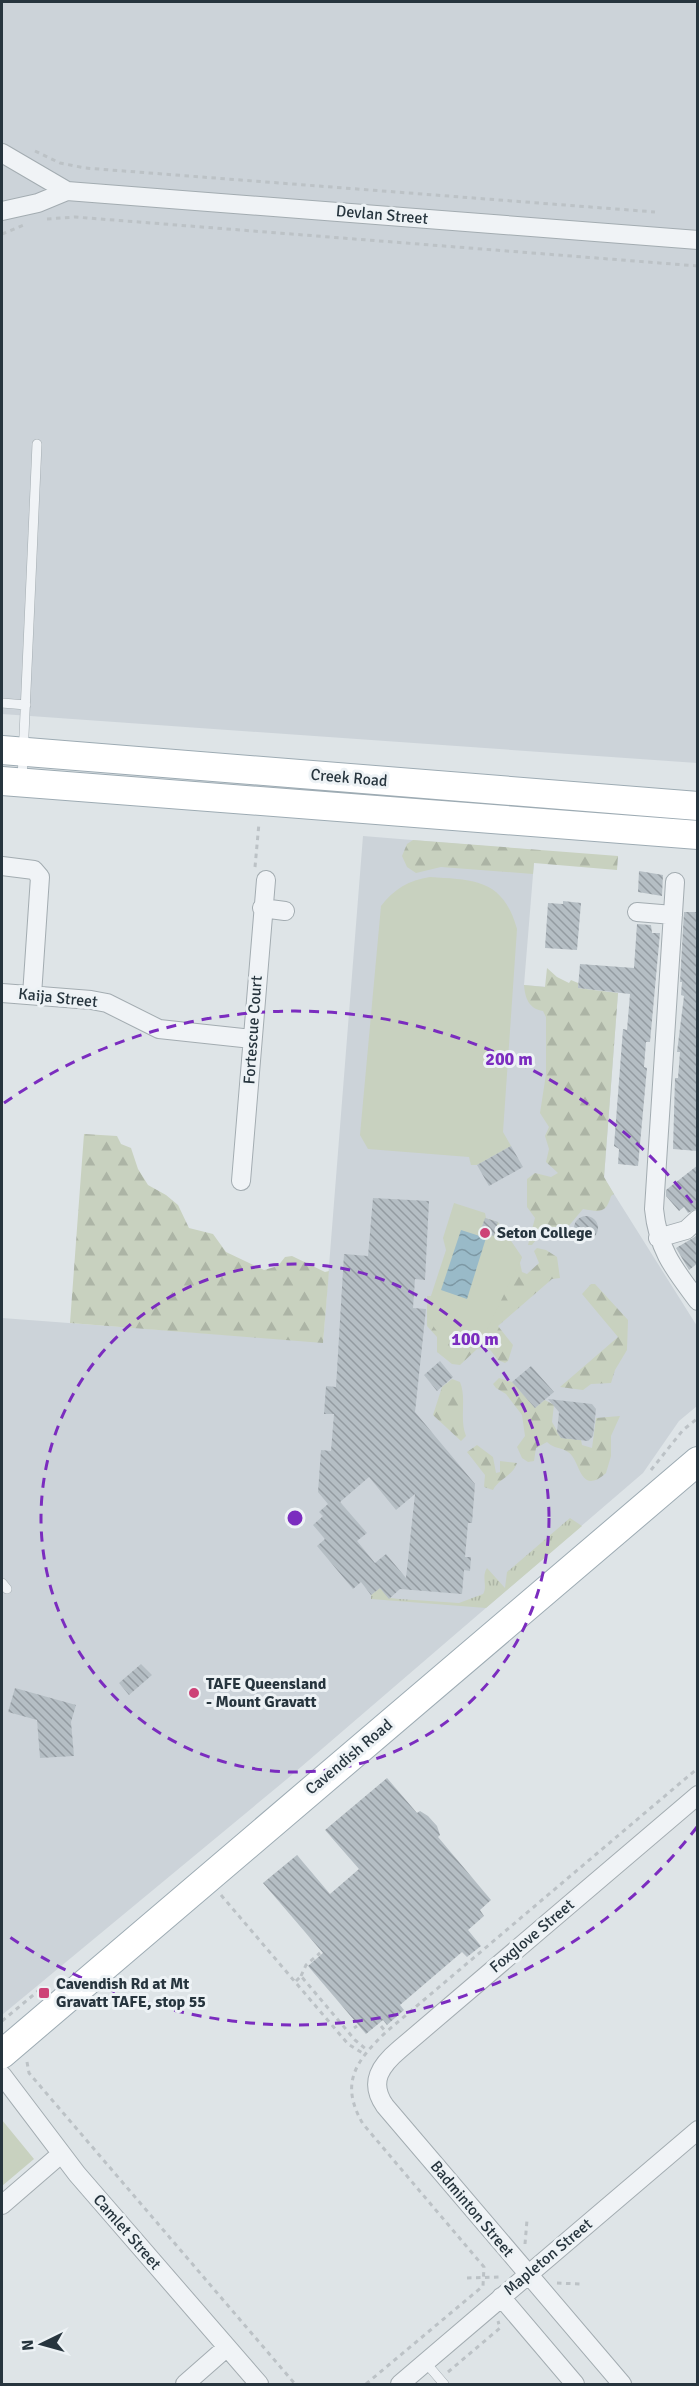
<svg xmlns="http://www.w3.org/2000/svg" width="699" height="2386" viewBox="0 0 699 2386" font-family="Signika,sans-serif">
<style>
.built{fill:#ccd3d9}
.grass{fill:url(#grass-tufts)}
.forest{fill:url(#forest-firs)}
.green{fill:#c8d1bf}
.water{fill:url(#water-waves)}
.building{fill:url(#building-back-hatch);fill-rule:evenodd}
.lines{fill:none;stroke-linecap:round;stroke-linejoin:round}
.service-casing{stroke:#a3acb1;stroke-width:10}
.minor-casing{stroke:#a3acb1;stroke-width:20}
.primary-casing{stroke:#9dabb3;stroke-width:30}
.path{stroke:#bcc2c6;stroke-width:3;stroke-dasharray:4.5 4.5;stroke-linecap:butt}
.service{stroke:#f0f3f6;stroke-width:9}
.minor{stroke:#f0f3f6;stroke-width:18}
.primary{stroke:#fff;stroke-width:28}
.ring{fill:none;stroke:#7b2cbf;stroke-width:3;stroke-dasharray:10 8}
.poi-dot{fill:#cd4277;stroke:#edf2f5;stroke-width:2}
.labels{text-anchor:middle;dominant-baseline:central;stroke-width:6;stroke-linejoin:round;paint-order:stroke}
.street-label{font-size:16px;fill:#27353e;stroke:#edf2f5}
.poi-label{font-size:16px;font-weight:bold;fill:#27353e;stroke:#edf2f5;text-anchor:start}
.centre{fill:#7b2cbf;stroke:#edf2f5;stroke-width:3}
.ring-label{font-size:18px;text-anchor:middle;font-weight:bold;fill:#7b2cbf;stroke:#edf2f5;stroke-width:6;stroke-linejoin:round;paint-order:stroke}
</style>
<defs>
<pattern id="grass-tufts" width="24" height="20" patternUnits="userSpaceOnUse" patternTransform="scale(1.5)"><rect width="24" height="20" fill="#c8d1bf"/><path d="M3 7l-1-3M5 7V3M7 7l1-3M15 17l-1-3M17 17v-4M19 17l1-3" fill="none" stroke="#acb4a5"/></pattern>
<pattern id="forest-firs" width="22" height="20" patternUnits="userSpaceOnUse" patternTransform="scale(1.5)"><rect width="22" height="20" fill="#c8d1bf"/><path d="M5 1l3.5 6h-7zM16 11l3.5 6h-7z" fill="#acb4a5"/></pattern>
<pattern id="water-waves" width="16" height="10" patternUnits="userSpaceOnUse" patternTransform="scale(1.5)"><rect width="16" height="10" fill="#99bac8"/><path d="M0 5q4-4 8 0t8 0" fill="none" stroke="#7d98a4"/></pattern>
<pattern id="building-back-hatch" width="6" height="6" patternUnits="userSpaceOnUse" patternTransform="scale(1.5)"><rect width="6" height="6" fill="#b5bec4"/><path d="M-1 5l2 2M0 0l6 6M5-1l2 2" fill="none" stroke="#939ba1"/></pattern>
</defs>
<rect width="100%" height="100%" fill="#dee4e7"/>
<!-- built -->
<path class="built" d="M2 2H697V763L2 714Z
M363 836 535 850 524 985 618 993 604 1178 697 1326V1406L679 1421 643 1473 287 1779 2 2015V1318L323 1342Z"/>
<!-- grass -->
<path class="grass" d="M570 1518 582 1526 486 1608 371 1599V1595L380 1588 390 1598 399 1599 459 1603 483 1594C488 1586 481 1577 487 1568L505 1588 507 1572Z"/>
<!-- forest -->
<path class="forest" d="M413 840 618 856 617 870 534 863 533 874 441 867 416 873 407 867 402 856 407 844Z
M547 968 557 977 569 983 571 980 578 983V988L618 993 604 1177 614 1194 611 1196C606 1214 599 1212 583 1209L567 1228 560 1230 547 1226 532 1245H528L535 1218 527 1207V1179L535 1173 551 1177 558 1173 546 1162 549 1149 545 1136 549 1127 540 1113 546 1074V1017L543 1011C529 1009 525 998 524 985L545 987Z
M84 1134 117 1136 121 1144 131 1148 138 1169 148 1185 166 1195 178 1205 189 1228 213 1234 226 1252 264 1270 278 1266 285 1257 292 1256 325 1272 329 1271 323 1343 70 1323Z
M537 1248 546 1250 557 1257 560 1278 552 1279 498 1326 513 1345 508 1361 505 1363 498 1360 488 1347 477 1349 460 1365 452 1364 437 1352V1337L427 1326V1296H431L429 1302 522 1257 520 1263 522 1272 527 1274 539 1263 534 1251Z
M591 1284H595L628 1320 627 1350 615 1370 611 1383 591 1384 583 1390 560 1387 618 1337 582 1294Z
M499 1378 512 1382 535 1408 545 1400 554 1405 552 1422 561 1438 581 1440 582 1445 592 1448 596 1418 620 1416 611 1436V1456L606 1473C579 1497 581 1460 568 1452 561 1447 554 1449 547 1442L536 1448 534 1461 528 1462 522 1458 517 1447 525 1436 522 1415 506 1394 496 1388 493 1384Z
M452 1379 460 1382C467 1399 459 1418 466 1436L461 1441 433 1415 442 1387Z
M477 1445 493 1457 496 1473 500 1472V1461L517 1463C513 1476 499 1478 493 1490L484 1487 485 1475 467 1452Z"/>
<!-- green -->
<path class="green" d="M430 877C475 880 503 879 517 929L503 1132 511 1146 477 1165H471L469 1157 368 1149 360 1135 381 906C394 889 409 880 430 877Z
M454 1203 485 1213 486 1218 498 1222 522 1257 482 1340 447 1338 439 1334 431 1323 429 1302 446 1250 443 1238Z
M2 2120 34 2159 2 2186Z"/>
<!-- water -->
<path class="water" d="M461 1230 486 1238 467 1299 441 1290Z"/>
<!-- building -->
<path class="building" d="M639 871 663 875 662 896 638 892Z
M563 901 581 903 577 950 545 948 548 903 563 904Z
M684 912H698L697 1151 673 1149 675 1078H678L680 1052H677L684 996 681 995 682 982H680Z
M637 924 651 925 652 933H660L650 1042H646L644 1067 647 1068 638 1166 618 1164 619 1149 614 1146 623 1029 627 1030 630 994 578 988 580 964 634 968Z
M511 1146 523 1167 489 1186 477 1165Z
M698 1165V1208L688 1213 684 1207 679 1211 666 1196V1190Z
M373 1198 429 1201 425 1280 415 1279 413 1308 426 1309 415 1412 475 1484 472 1523H468L465 1557H471L470 1571 464 1570 462 1594 400 1589 389 1599 380 1588 371 1595 361 1582 353 1589 317 1546 325 1539 313 1525 323 1516 319 1512 328 1504 318 1492 321 1450 331 1451 334 1414H324L326 1386 336 1387 344 1254 368 1256ZM369 1477 396 1510 415 1494 406 1578 386 1554 375 1563 357 1541 367 1533 340 1502Z
M574 1228a12 12 0 1 1 24 0a12 12 0 1 1-24 0Z
M485 1218 498 1222 494 1236 480 1232Z
M698 1235V1263L689 1270 676 1248Z
M440 1361 453 1377 437 1391 424 1375Z
M531 1366 554 1392 535 1408 512 1382Z
M548 1399 592 1404 596 1409 593 1436 588 1441 561 1438 557 1432 559 1412Z
M141 1664 152 1675 129 1695 119 1683Z
M15 1688 76 1705 71 1722 74 1756 40 1758 37 1720 8 1712Z
M387 1778 417 1813 420 1811 428 1816 437 1826 440 1835 438 1837 491 1900 480 1910 484 1916 468 1930 481 1946 467 1957 462 1952 400 2005 404 2010 387 2025 383 2020 366 2034 308 1966 323 1953 263 1883 297 1855 330 1894 359 1869 325 1830Z"/>
<g class="lines">
<defs>
<path id="service" d="M2 703 26 705
M22 780 37 444
M2 1583 7 1589
M426 2363 444 2384"/>
<path id="minor" d="M2 153 67 191 698 240
M2 211 38 203 67 191
M2 866 34 870 40 877 32 995
M675 882 654 1209C658 1250 674 1269 698 1301
M262 908 285 911
M637 912 673 915
M2 993 91 1000 107 1003 159 1029 252 1039
M241 1181 266 880
M658 1238 686 1230 698 1219
M2 2075 77 2174 259 2384
M2 2205 61 2154
M501 2297 575 2384
M185 2384 226 2348
M400 2384 698 2130
M622 2384 385 2106C368 2082 381 2065 400 2049L698 1795"/>
<path id="primary" d="M2 750 698 806
M2 781 698 835
M2 2054 698 1461"/>
</defs>
<!-- service casing -->
<use href="#service" class="service-casing"/>
<!-- minor casing -->
<use href="#minor" class="minor-casing"/>
<!-- primary casing -->
<use href="#primary" class="primary-casing"/>
<!-- path -->
<path class="path" d="M35 151 60 163 85 168 655 212
M47 219 75 217 698 266
M2 234 24 225
M255 867 259 823
M651 1470 683 1430 698 1418
M221 1895 348 2044 364 2054
M301 1976 306 1965 320 1953
M296 1981 301 1976 355 2040 367 2050
M2 2021 43 1987
M381 2026 386 2032
M354 2028 357 2026
M27 2062 29 2073 295 2384
M525 2244 527 2220
M467 2278 499 2277
M557 2283 580 2284
M448 2372 500 2328 498 2321
M366 2384 483 2286 484 2267 363 2124C339 2083 356 2061 386 2032L698 1768"/>
<!-- service -->
<use href="#service" class="service"/>
<!-- minor -->
<use href="#minor" class="minor"/>
<!-- primary -->
<use href="#primary" class="primary"/>
</g>
<!-- distance rings -->
<g class="ring">
<circle cx="295" cy="1518" r="254"/>
<path d="M697 1827A507 507 0 0 1 4 1933M4 1103A507 507 0 0 1 697 1209"/>
</g>
<!-- markers -->
<g class="poi-dot">
<circle cx="485" cy="1233" r="6"/>
<circle cx="194" cy="1693" r="6"/>
<rect x="38" y="1987" width="12" height="12" rx="3"/>
</g>
<g class="labels">
<!-- street labels -->
<g class="street-label">
<text transform="translate(382 215) rotate(5)">Devlan Street</text>
<text transform="translate(349 778) rotate(5)">Creek Road</text>
<text transform="translate(58 998) rotate(6)">Kaija Street</text>
<text transform="translate(253 1030) rotate(-86)">Fortescue Court</text>
<text transform="translate(349 1757) rotate(-40)">Cavendish Road</text>
<text transform="translate(532 1936) rotate(-40)">Foxglove Street</text>
<text transform="translate(472 2209) rotate(50)">Badminton Street</text>
<text transform="translate(127 2232) rotate(49)">Camlet Street</text>
<text transform="translate(548 2257) rotate(-40)">Mapleton Street</text>
</g>
<!-- poi labels -->
<g class="poi-label">
<text x="497" y="1233">Seton College</text>
<text x="206" y="1684">TAFE Queensland<tspan x="206" dy="18">- Mount Gravatt</tspan></text>
<text x="56" y="1984">Cavendish Rd at Mt<tspan x="56" dy="18">Gravatt TAFE, stop 55</tspan></text>
</g>
</g>
<circle cx="295" cy="1518" r="9" class="centre"/>
<g class="ring-label">
<text x="509" y="1065">200 m</text>
<text x="475" y="1345">100 m</text>
</g>
<!-- border -->
<rect width="699" height="2386" fill="none" stroke="#27353e" stroke-width="6"/>
<!-- north arrow -->
<g transform="translate(42 2344) rotate(265)" stroke="#edf2f5" stroke-width="4.5" paint-order="stroke">
<path d="M0-4.5L10 22L0 15L-10 22Z" fill="#27353e"/>
<text y="-9" font-size="16" font-weight="bold" text-anchor="middle" fill="#27353e">N</text>
</g>
</svg>
